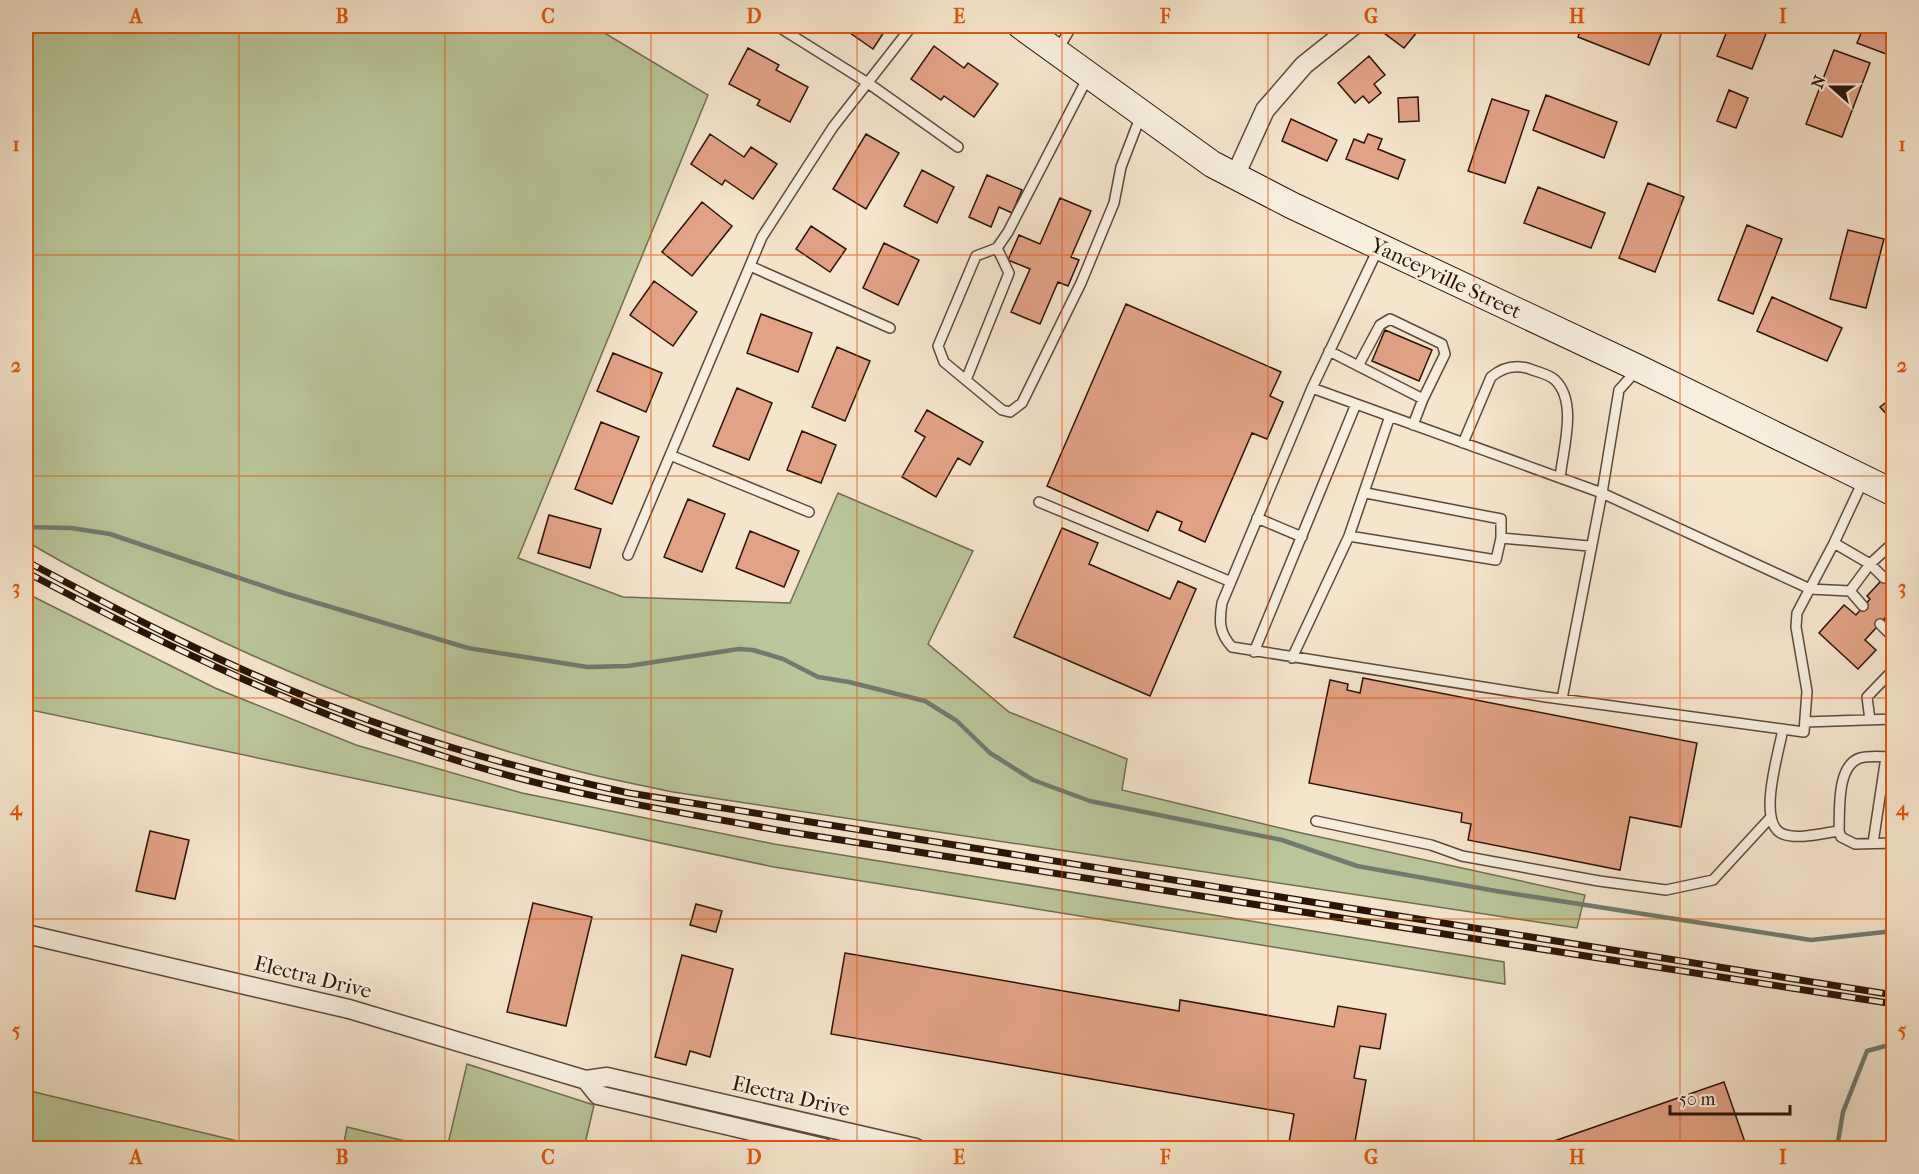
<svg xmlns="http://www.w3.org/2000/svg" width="1919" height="1174" viewBox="0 0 1919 1174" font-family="'IM FELL French Canon',serif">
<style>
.green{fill:#bac599;stroke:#726c50;stroke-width:1.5}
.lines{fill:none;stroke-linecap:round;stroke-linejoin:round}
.stream{stroke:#6f7b6d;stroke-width:4.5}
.building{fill:#e1a286;stroke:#2b1406;stroke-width:1.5}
.service-casing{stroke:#5e4838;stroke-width:12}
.minor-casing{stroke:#5e4838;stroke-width:21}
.secondary-casing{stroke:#2b1406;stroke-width:28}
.service{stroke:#f8eede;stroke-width:9}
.minor{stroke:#f8eede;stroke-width:18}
.secondary{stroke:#f8eede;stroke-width:26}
.rail-casing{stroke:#2b1406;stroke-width:7}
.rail{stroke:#f8eede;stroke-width:4.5;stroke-dasharray:14;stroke-linecap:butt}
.grid{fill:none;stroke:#df560c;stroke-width:1.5;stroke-opacity:0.55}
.labels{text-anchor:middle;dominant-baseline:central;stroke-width:5;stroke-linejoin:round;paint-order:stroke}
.street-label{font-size:21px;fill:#2b1406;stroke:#f8eede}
.neatline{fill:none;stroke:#df560c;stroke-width:2}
.grid-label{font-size:20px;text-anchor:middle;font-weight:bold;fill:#df560c}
</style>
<rect width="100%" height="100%" fill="#f5e5cc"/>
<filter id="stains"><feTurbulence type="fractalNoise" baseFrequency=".00333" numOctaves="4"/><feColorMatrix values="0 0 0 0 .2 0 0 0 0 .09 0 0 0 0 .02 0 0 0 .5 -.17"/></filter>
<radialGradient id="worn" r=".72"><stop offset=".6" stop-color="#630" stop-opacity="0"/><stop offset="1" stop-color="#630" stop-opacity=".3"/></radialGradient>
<!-- green -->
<path class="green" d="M26 26H593L708 95 518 558 623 597 790 603 838 493 973 551 928 644 1009 712 1127 759 1122 790 1297 832 1585 895 1577 928 673 792C637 784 601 778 566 768 435 733 309 684 187 625 132 599 77 572 26 541Z
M26 593 215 688 356 745 522 793 774 844 1504 962 1505 984 774 867 26 709Z
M467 1064 594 1105 584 1148H447Z
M26 1090 266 1148H26Z
M347 1127 434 1148H343Z"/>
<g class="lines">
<!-- stream -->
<path class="stream" d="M26 527 71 528 110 534 284 593 468 648 587 667 628 666 739 649 753 650 783 659 818 677 849 682 925 701 957 721 990 753 1033 780 1090 801 1282 840 1357 866 1496 891 1811 940 1894 931
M1837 1148 1843 1112 1867 1051 1889 1045 1894 1038"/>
</g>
<!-- building -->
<path class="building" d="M840 26H888L873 49Z
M1389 26H1422L1404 48 1384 33Z
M1582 26H1660L1664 27 1649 65 1578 37Z
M1729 26H1769L1752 69 1717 56Z
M1864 26H1894V57L1857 43Z
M934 46 964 68 968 63 998 84 974 117 944 96 941 100 911 79Z
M748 48 779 65 776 70 808 87 790 122 757 105 760 100 729 84Z
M1834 50 1870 63 1842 137 1806 124Z
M1369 56 1385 75 1374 84 1381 93 1369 103 1363 96 1355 103 1338 83Z
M1729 90 1748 98 1736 128 1717 121Z
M1546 95 1617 122 1604 158 1533 130Z
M1418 97 1419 121 1399 122 1398 98Z
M1492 99 1529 111 1505 183 1468 171Z
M1291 119 1337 140 1327 161 1282 141Z
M710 134 744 157 751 147 777 164 753 199 725 180 722 185 691 164Z
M866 134 899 153 866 209 833 189Z
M1368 134 1382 139 1378 149 1405 160 1398 179 1346 159 1354 139 1364 143Z
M922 170 954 187 937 223 904 206Z
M987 175 1022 190 1012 213 999 207 991 227 969 217Z
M1648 183 1684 197 1655 272 1619 258Z
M1538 187 1605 213 1591 248 1524 223Z
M1060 198 1091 211 1071 257 1079 260 1068 286 1058 282 1040 324 1011 312 1030 269 1008 260 1019 235 1040 244Z
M702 202 732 226 692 276 662 252Z
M1747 225 1782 239 1753 314 1718 300Z
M811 226 846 249 830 272 796 249Z
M1848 230 1884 239 1866 308 1830 299Z
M884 243 919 260 898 305 863 288Z
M654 281 697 312 673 346 630 315Z
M1772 297 1842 328 1827 361 1757 331Z
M1126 304 1281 372 1270 396 1283 402 1267 439 1252 433 1205 542 1179 530 1182 522 1157 511 1148 531 1047 486Z
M761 314 812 333 798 372 747 353Z
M1385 330 1432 350 1419 381 1372 361Z
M837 347 870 361 845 421 812 407Z
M613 353 662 373 646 412 597 391Z
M737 388 772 403 749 460 713 446Z
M1894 396V422L1880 407Z
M927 410 983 442 970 465 958 458 936 497 902 477 925 437 915 431Z
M601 422 639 437 612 504 575 489Z
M802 431 836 445 821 483 787 470Z
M688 499 725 514 702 572 664 557Z
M549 515 601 529 590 568 538 553Z
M1062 528 1098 543 1089 564 1170 599 1178 581 1196 589 1150 696 1014 637Z
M750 531 799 551 784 587 736 568Z
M1894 567V620L1892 622 1886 617 1865 640 1876 650 1858 669 1819 633 1844 605 1856 615 1870 599 1867 596Z
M1363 678 1697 743 1681 827 1630 817 1620 870 1468 840 1471 824 1461 822 1462 813 1309 783 1330 680 1348 684 1347 690 1360 693Z
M150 831 189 840 175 899 136 891Z
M533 903 592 917 566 1026 507 1012Z
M696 904 722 911 716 932 690 925Z
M845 953 1179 1011 1180 1000 1334 1027 1338 1006 1386 1014 1380 1049 1360 1046 1354 1078 1366 1080 1354 1147 1288 1148 1294 1114 831 1034Z
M682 955 733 969 710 1057 690 1051 686 1065 655 1057Z
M1724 1082 1747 1148H1534Z"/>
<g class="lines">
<defs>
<path id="service" d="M777 26 868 83 958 147
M1058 49 1072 26
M1088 77 1008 232 997 248 976 256 938 346 944 362 1002 410 1010 412 1022 403 1081 283 1114 203 1121 167 1141 115
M1378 249 1312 388 1222 603C1219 621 1219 633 1232 647L1546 697 1804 732 1807 691 1796 627 1797 613 1834 543 1863 481
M750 266 890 328
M1329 351 1423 399 1445 354 1442 344 1390 319 1380 325 1358 366
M966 380 1009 273 997 248
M1312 388 1602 493 1619 390 1637 370
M1413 425 1423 399
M1463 443 1491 377C1503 367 1515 364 1530 369 1537 372 1549 374 1555 380 1578 402 1563 449 1560 478
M670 455 809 512
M1366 493 1501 519V538
M1039 502 1229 581
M1257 518 1302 537
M1349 536 1390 416
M1834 543 1870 564 1894 542
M628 555 762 237 833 127 912 26
M1863 606 1850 591 1870 564 1884 578
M1880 624 1894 638
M1254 652 1356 404
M1292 658 1349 536 1496 560 1501 538 1589 546
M1562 699 1602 493 1810 589 1850 591
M1870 720 1867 697 1894 669
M1805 722 1894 719
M1783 729C1779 752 1756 824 1783 834 1798 840 1823 833 1839 831
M1894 757C1883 757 1870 755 1860 758 1836 766 1840 811 1839 831L1841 837 1855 844 1894 843
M1316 821 1431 845 1462 856 1599 881 1666 890 1713 880 1770 818
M1873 843 1886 757"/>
<path id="minor" d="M1235 176 1265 110 1304 65 1353 26
M26 934 349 1009 586 1080 607 1077 916 1148
M586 1080 598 1095 824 1148"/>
<path id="secondary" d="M1021 26 1212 164 1291 205 1638 368 1894 493"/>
</defs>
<!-- service casing -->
<use href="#service" class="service-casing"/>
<!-- minor casing -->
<use href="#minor" class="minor-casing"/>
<!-- secondary casing -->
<use href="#secondary" class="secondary-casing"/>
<!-- service -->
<use href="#service" class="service"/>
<!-- minor -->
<use href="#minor" class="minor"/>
<!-- secondary -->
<use href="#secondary" class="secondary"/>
<defs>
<path id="rail" d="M26 561C123 613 221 664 325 704 423 742 526 771 629 793L1894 995
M26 572C167 647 311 716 465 763 568 795 677 812 783 831L1894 1004"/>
</defs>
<!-- rail casing -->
<use href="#rail" class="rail-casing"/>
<!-- rail -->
<use href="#rail" class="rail"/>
</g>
<!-- grid -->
<path class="grid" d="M239 26V1148M445 26V1148M651 26V1148M857 26V1148M1062 26V1148M1268 26V1148M1474 26V1148M1680 26V1148M26 255H1894M26 476H1894M26 698H1894M26 919H1894"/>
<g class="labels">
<!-- street labels -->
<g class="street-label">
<text transform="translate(1446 278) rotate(25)">Yanceyville Street</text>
<text transform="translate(313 977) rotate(14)">Electra Drive</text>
<text transform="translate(791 1096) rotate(13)">Electra Drive</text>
</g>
</g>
<!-- margin -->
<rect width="1919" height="1174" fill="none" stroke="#f5e5cc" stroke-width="66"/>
<!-- north arrow -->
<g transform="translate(1832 87) rotate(291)" stroke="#f8eede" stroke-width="4.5" paint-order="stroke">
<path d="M0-4.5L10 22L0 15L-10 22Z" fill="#2b1406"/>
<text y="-9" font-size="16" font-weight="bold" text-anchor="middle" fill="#2b1406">N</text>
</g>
<!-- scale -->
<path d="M1670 1105v9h120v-9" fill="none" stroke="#2b1406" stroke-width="3"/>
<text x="1679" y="1105" font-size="18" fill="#2b1406" stroke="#f8eede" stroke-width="4.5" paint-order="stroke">50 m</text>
<rect x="33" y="33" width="1853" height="1108" class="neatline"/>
<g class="grid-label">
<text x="136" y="23">A</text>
<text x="342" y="23">B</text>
<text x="548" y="23">C</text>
<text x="754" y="23">D</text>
<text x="959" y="23">E</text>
<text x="1165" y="23">F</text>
<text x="1371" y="23">G</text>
<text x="1577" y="23">H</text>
<text x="1783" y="23">I</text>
<text x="16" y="151">1</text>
<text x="1902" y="151">1</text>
<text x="16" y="372">2</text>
<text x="1902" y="372">2</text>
<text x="16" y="594">3</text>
<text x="1902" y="594">3</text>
<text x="16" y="815">4</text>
<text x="1902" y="815">4</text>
<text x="16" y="1037">5</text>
<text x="1902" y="1037">5</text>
<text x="136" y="1164">A</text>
<text x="342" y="1164">B</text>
<text x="548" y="1164">C</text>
<text x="754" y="1164">D</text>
<text x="959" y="1164">E</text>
<text x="1165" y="1164">F</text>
<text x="1371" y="1164">G</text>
<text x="1577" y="1164">H</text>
<text x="1783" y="1164">I</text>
</g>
<rect width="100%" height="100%" filter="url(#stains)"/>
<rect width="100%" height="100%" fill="url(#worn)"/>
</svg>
